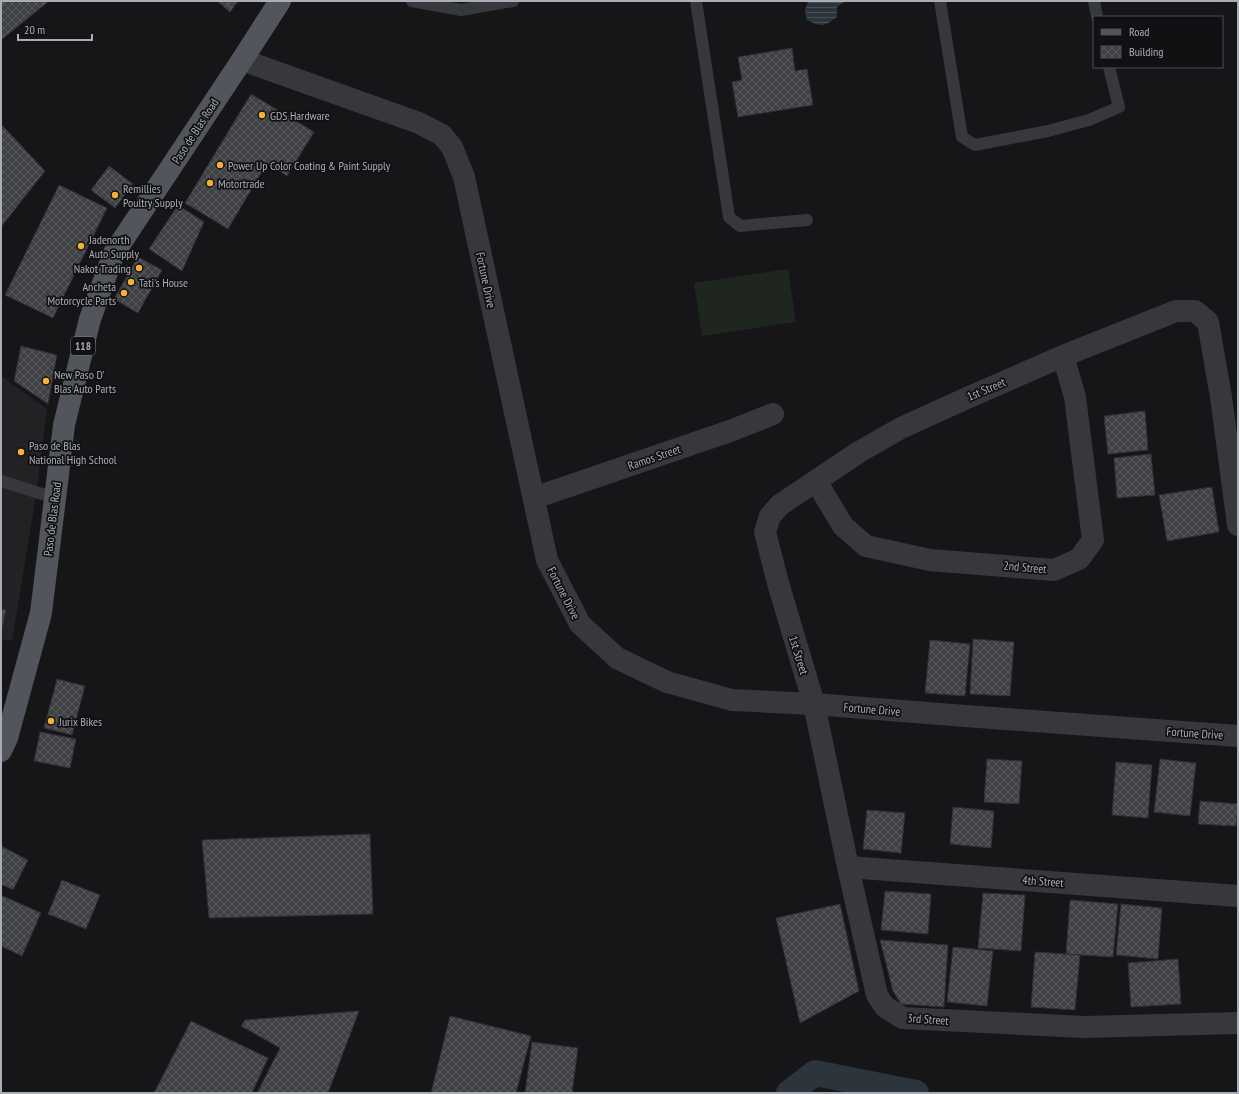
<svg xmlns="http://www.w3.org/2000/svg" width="1239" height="1094" viewBox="0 0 1239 1094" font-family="'PT Sans Narrow',sans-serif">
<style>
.built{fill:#222225}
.garden{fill:#1e261f}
.water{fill:url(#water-rules)}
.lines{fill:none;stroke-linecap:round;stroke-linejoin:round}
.canal{stroke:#2c353c;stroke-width:26}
.building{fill:url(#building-cross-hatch);stroke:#303034}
.service{stroke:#37383d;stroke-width:12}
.minor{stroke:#37383d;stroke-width:22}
.tertiary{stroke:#37383d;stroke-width:22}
.primary{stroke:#53555c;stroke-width:22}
.poi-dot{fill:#f2b134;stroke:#111113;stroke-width:1.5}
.labels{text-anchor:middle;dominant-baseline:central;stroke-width:3.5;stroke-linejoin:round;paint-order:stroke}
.shield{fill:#111113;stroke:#7b7e86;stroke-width:1}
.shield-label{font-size:11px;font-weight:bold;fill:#a8adb8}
.poi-label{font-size:12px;fill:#a8adb8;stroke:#111113;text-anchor:start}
.street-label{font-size:12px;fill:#a8adb8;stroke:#111113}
</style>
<defs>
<pattern id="water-rules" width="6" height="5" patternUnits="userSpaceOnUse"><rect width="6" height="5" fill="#2c353c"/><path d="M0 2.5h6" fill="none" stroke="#485056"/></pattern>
<pattern id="building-cross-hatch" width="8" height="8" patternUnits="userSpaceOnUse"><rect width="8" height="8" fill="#404145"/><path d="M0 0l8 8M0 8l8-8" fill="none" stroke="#595a5e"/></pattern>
</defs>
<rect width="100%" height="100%" fill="#161618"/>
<!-- built -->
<path class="built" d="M1 376 47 409 35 502 12 641 1 639Z"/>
<!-- garden -->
<path class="garden" d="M788 269 796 322 702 336 694 283Z"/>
<!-- water -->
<path class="water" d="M808 1H850L844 2 837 7V17C824 27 821 27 807 20L805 10Z"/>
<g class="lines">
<!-- canal -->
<path class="canal" d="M789 1093 815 1073 916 1093"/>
</g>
<!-- building -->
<path class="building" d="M1 1H49L1 40Z
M217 1H238L230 12Z
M792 48 795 71 807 69 813 105 738 117 732 82 742 80 738 57Z
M251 94 314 132 287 176 267 163 228 229 185 203Z
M1 124 45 171 1 227Z
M109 166 133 184 115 208 91 190Z
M59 185 107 208 53 318 5 295Z
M178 205 204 222 182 271 149 249Z
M138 257 162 270 138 313 114 299Z
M21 346 57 355 48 404 14 381Z
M1145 411 1148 450 1108 454 1104 416Z
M1151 454 1155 495 1117 498 1114 458Z
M1212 487 1219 532 1167 541 1159 495Z
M1 609 6 610 1 633Z
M973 639 1014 642 1010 696 970 694Z
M930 640 970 644 965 696 925 693Z
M57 679 85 686 72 735 44 728Z
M40 732 76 739 70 768 34 761Z
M987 759 1022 761 1019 804 984 802Z
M1160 759 1196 763 1190 816 1154 812Z
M1116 762 1152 765 1148 818 1112 815Z
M1200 801 1238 804 1236 826 1198 824Z
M953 807 994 811 991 848 950 844Z
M867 810 905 813 901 853 863 849Z
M370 834 373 914 209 918 202 840Z
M1 846 28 860 13 890 1 884Z
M62 880 100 895 86 929 48 914Z
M885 891 931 894 928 934 881 930Z
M983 893 1025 895 1021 951 978 948Z
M1 895 41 913 22 956 1 946Z
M1070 900 1118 904 1113 957 1066 954Z
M840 904 859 991 800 1023 776 918Z
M1121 904 1162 908 1158 959 1116 955Z
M880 940 948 945 944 1007 901 1004 893 991Z
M953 947 993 951 987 1006 947 1002Z
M1035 952 1080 955 1075 1010 1031 1007Z
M1178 959 1181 1004 1131 1007 1128 963Z
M359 1011 328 1093H257L280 1048 241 1026 245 1020Z
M450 1016 531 1036 516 1093H431Z
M191 1021 268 1058 252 1093H154Z
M532 1042 578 1048 572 1093H525Z"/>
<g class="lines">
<!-- service -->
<path class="service" d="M412 1 461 10 513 1
M696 1 729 217 740 226 807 220
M940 1 962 137 975 145 1048 131 1089 120 1119 107 1109 67
M1094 1 1097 17
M1 481 55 498"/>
<!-- minor -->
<path class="minor" d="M816 481 843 526 866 546 930 560 1054 570 1079 559 1093 540 1075 397 1063 356
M534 498 730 431 773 414
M1238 525 1221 397 1208 322 1195 311H1176L1063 356 967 398 901 428 859 452 780 505 770 516 765 532 778 583 814 704 848 867 877 995 885 1007 903 1018 1084 1027 1238 1023
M848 867 1238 896"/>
<!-- tertiary -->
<path class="tertiary" d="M242 60 419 123 442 135 452 147 464 177 547 560 580 624 617 658 667 682 732 700 814 704 952 715 1238 736"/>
<!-- primary -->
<path class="primary" d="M1 751 7 738 41 613 64 425 90 319 114 253 242 60 280 1"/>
</g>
<!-- markers -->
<g class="poi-dot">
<circle cx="262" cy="115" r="4"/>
<circle cx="220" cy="165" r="4"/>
<circle cx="210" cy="183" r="4"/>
<circle cx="115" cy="195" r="4"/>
<circle cx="81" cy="246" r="4"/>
<circle cx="139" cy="268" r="4"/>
<circle cx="131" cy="282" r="4"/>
<circle cx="124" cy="293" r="4"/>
<circle cx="46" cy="381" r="4"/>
<circle cx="21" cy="452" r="4"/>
<circle cx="51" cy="721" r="4"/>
</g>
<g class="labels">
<!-- shield labels -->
<rect class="shield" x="71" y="337" width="24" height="18" rx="3"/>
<g class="shield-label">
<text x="83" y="346">118</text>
</g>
<!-- poi labels -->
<g class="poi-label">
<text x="270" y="115">GDS Hardware</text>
<text x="228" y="165">Power Up Color Coating &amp; Paint Supply</text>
<text x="218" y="183">Motortrade</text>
<text x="123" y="188">Remillies<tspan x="123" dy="14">Poultry Supply</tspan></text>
<text x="89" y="239">Jadenorth<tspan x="89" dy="14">Auto Supply</tspan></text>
<text x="131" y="268" text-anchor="end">Nakot Trading</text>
<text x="139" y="282">Tati's House</text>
<text x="116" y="286" text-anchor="end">Ancheta<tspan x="116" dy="14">Motorcycle Parts</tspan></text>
<text x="54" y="374">New Paso D'<tspan x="54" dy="14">Blas Auto Parts</tspan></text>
<text x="29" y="445">Paso de Blas<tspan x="29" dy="14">National High School</tspan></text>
<text x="59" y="721">Jurix Bikes</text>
</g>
<!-- street labels -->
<g class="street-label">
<text transform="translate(195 131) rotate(-57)">Paso de Blas Road</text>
<text transform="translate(486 280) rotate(78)">Fortune Drive</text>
<text transform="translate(986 389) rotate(-23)">1st Street</text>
<text transform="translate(654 457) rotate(-19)">Ramos Street</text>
<text transform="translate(52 519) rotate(-83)">Paso de Blas Road</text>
<text transform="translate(1025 567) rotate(5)">2nd Street</text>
<text transform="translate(564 593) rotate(63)">Fortune Drive</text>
<text transform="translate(799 655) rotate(73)">1st Street</text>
<text transform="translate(872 709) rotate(5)">Fortune Drive</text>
<text transform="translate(1195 733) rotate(4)">Fortune Drive</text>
<text transform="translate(1043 881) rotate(4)">4th Street</text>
<text transform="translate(928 1019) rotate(4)">3rd Street</text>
</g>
</g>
<!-- border -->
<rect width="1239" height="1094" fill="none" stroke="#a8adb8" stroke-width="4"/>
<!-- legend -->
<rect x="1093" y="16" width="130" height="52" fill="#111113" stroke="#4d4f55"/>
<rect x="1101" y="29" width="20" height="6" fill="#53555c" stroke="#4d4f55"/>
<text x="1129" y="36" font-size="12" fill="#a8adb8">Road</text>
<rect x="1101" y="46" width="20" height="12" fill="url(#building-cross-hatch)" stroke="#4d4f55"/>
<text x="1129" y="56" font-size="12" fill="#a8adb8">Building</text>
<!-- scale -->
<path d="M18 34v6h74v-6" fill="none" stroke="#a8adb8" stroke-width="2"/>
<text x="24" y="34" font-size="12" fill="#a8adb8" stroke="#111113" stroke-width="3" paint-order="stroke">20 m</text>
</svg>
